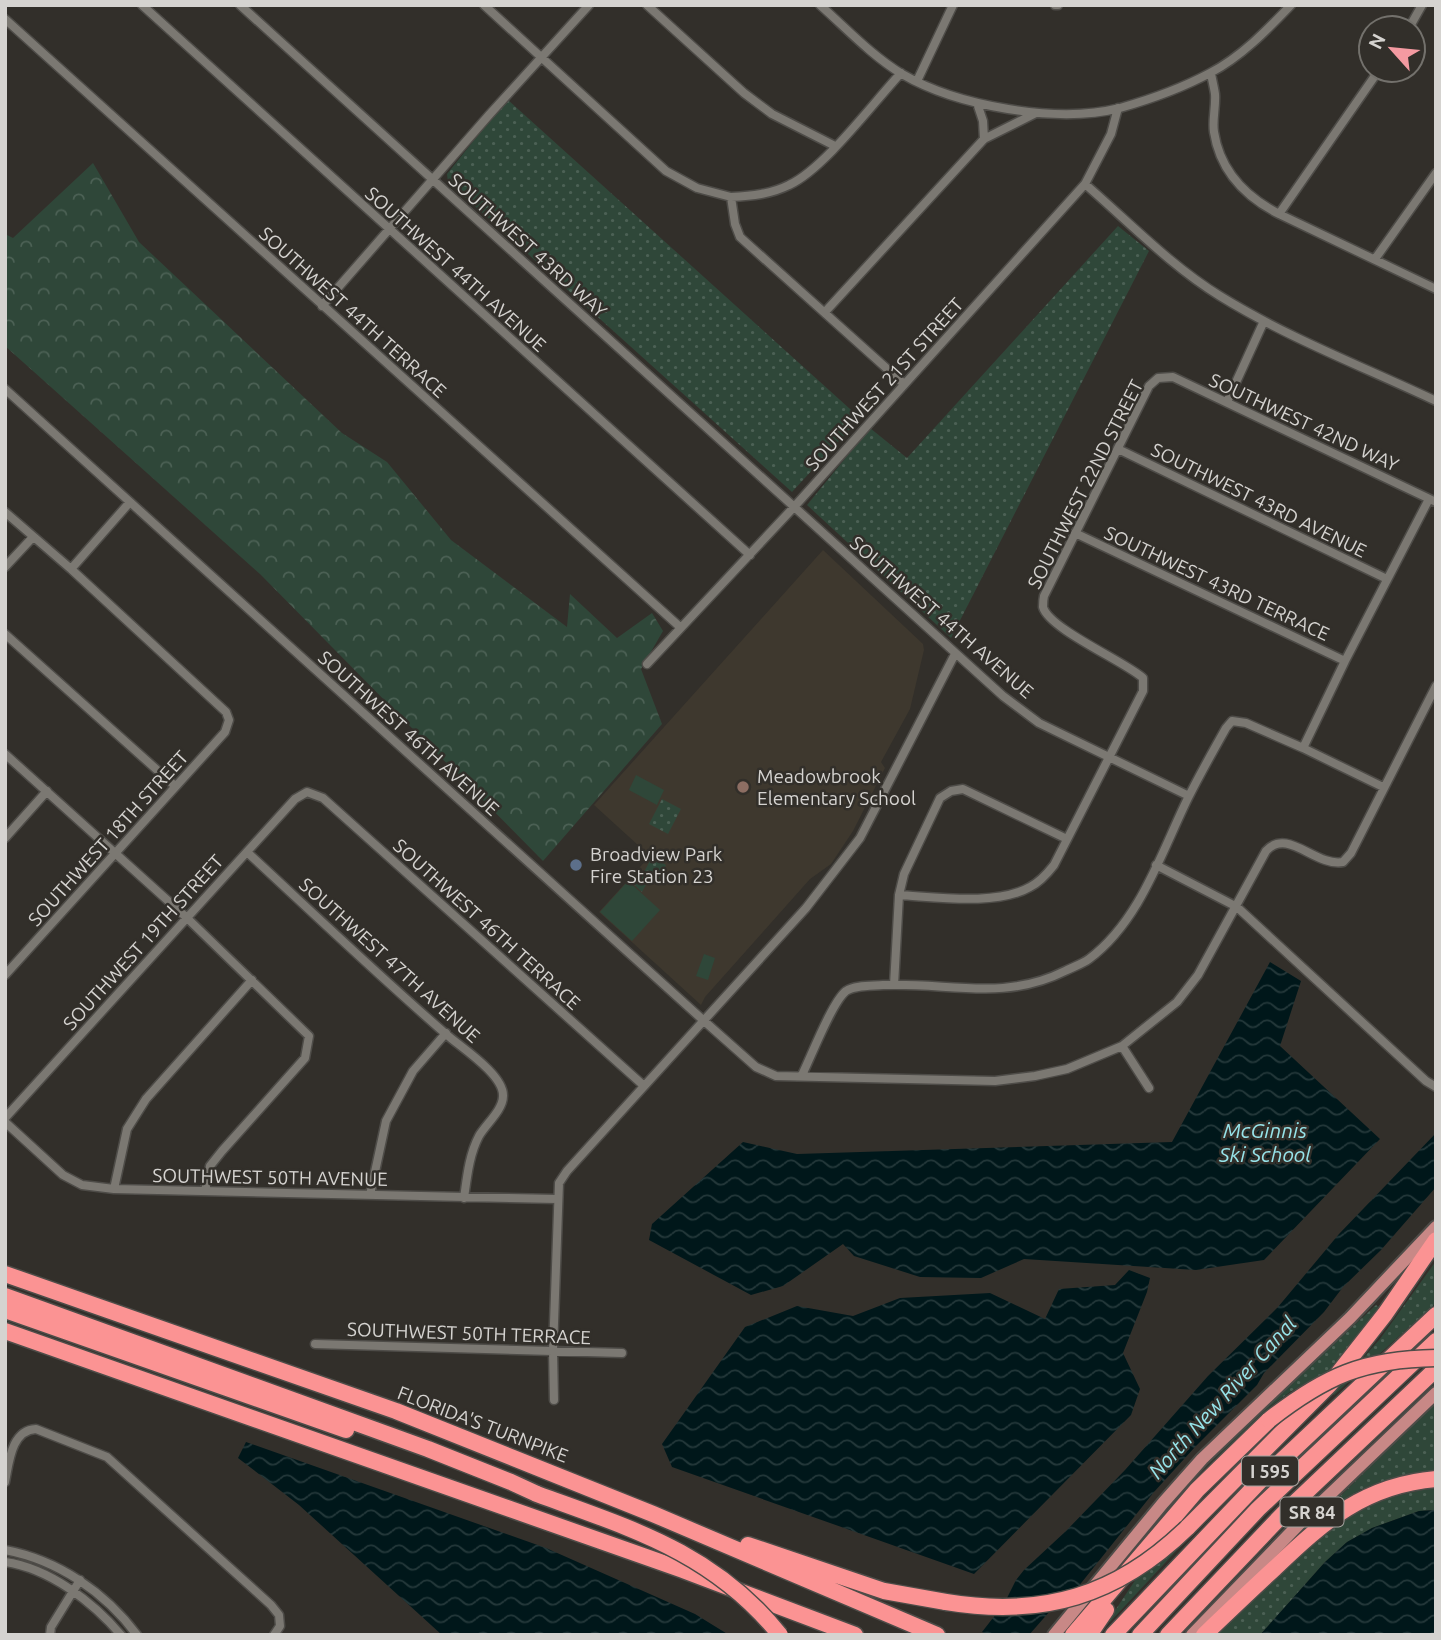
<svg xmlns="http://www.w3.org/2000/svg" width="1441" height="1640" viewBox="0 0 1441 1640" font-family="Ubuntu,sans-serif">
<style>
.built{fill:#3e382e}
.grass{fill:url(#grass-dots)}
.forest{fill:url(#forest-crowns)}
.pitch{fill:#2f4739}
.water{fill:url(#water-waves)}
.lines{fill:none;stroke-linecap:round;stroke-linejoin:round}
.minor-casing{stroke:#4e4c48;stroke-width:11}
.primary-casing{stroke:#4e4c48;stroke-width:16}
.motorway-casing{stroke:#4e4c48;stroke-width:19}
.minor{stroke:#7b7872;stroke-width:8}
.primary{stroke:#c88886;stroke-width:12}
.motorway{stroke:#fb9393;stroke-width:16}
.motorway-bridge-casing{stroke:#4e4c48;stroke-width:19;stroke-linecap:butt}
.motorway-bridge{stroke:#fb9393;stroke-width:16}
.education-dot{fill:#8d6e63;stroke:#322f2a;stroke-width:2.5}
.service-dot{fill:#5c6f8a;stroke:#322f2a;stroke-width:2.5}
.labels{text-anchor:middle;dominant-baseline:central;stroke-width:5;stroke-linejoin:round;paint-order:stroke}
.shield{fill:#322f2a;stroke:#a4a29e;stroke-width:2}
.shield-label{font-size:18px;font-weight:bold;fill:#d5d3d0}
.street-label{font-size:19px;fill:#d5d3d0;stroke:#322f2a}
.poi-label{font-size:19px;fill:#d5d3d0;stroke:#322f2a;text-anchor:start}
.water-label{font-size:21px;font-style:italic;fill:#97e4ea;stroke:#322f2a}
</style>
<defs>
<pattern id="grass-dots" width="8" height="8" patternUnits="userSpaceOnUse" patternTransform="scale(1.75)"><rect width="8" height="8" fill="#2f4739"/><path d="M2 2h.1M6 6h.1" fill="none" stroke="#4c6155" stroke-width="1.8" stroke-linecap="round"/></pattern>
<pattern id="forest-crowns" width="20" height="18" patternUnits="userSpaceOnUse" patternTransform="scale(1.75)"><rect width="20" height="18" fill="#2f4739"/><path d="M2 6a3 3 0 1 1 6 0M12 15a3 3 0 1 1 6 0" fill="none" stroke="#4c6155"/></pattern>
<pattern id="water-waves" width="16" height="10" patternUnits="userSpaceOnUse" patternTransform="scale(1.75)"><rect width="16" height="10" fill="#00171a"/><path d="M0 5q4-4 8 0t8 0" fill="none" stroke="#24383a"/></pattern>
</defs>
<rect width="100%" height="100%" fill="#322f2a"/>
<!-- built -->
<path class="built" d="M823 550 923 644 924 650 910 709 881 762 885 768 853 831 831 864 810 879 705 997 701 1005 599 912 650 856 594 805Z"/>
<!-- grass -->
<path class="grass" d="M507 99 860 418 792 492 448 182 447 174Z
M1118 226 1149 251 951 638 807 505 870 428 907 458Z
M662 799 681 809 668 834 649 824Z
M652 857 666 865 658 881 643 874Z
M636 872 649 879 642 892 629 880Z
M1436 1261V1303L1334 1395 1332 1393 1380 1339Z
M1376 1305 1379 1307 1330 1370 1290 1392 1272 1405 1195 1478 1274 1399Z
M1436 1402V1471C1410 1474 1384 1479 1360 1490 1349 1495 1337 1506 1327 1509Z
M1436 1488V1510L1419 1511 1372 1528 1347 1542 1325 1562 1260 1635H1216C1286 1569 1334 1500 1436 1488Z
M1191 1535 1110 1622 1108 1621 1136 1579 1164 1560Z"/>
<!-- forest -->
<path class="forest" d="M93 163 139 242 342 433 387 462 451 540 567 627 570 594 617 638 652 613 663 631 641 669 662 724 543 861 260 574 5 346V234L13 238Z"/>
<!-- pitch -->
<path class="pitch" d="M636 775 664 790 657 805 629 790Z
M628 881 660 910 632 941 600 912Z
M704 954 715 958 708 980 696 976Z"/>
<!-- water -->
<path class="water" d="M1270 962 1301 981 1280 1046 1380 1139 1264 1260 1196 1270 1024 1259 981 1278 920 1277 854 1256 843 1244 783 1286 751 1295 649 1240 652 1224 743 1142 797 1154 1172 1142Z
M1436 1133V1187L1381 1250 1343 1287 1324 1312 1264 1373 1257 1385 1195 1447 1154 1492 1078 1587 1039 1596 1007 1598 1016 1580 1024 1570 1066 1531 1125 1470 1208 1376 1278 1307 1339 1234Z
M1129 1270 1150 1278 1147 1292 1123 1353 1140 1389 1131 1415 974 1574 672 1467 662 1444 745 1327 797 1306 853 1316 900 1298 990 1293 1045 1319 1059 1289 1115 1285Z
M246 1442 546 1548 695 1614 729 1635H442L299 1505 238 1458Z
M1436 1510V1635H1260L1325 1562 1347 1542 1372 1528 1419 1511Z
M1050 1611 1029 1635H989L982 1632 996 1614Z"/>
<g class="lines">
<defs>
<path id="minor" d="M142 5 750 555
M240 5 1003 696 1039 723 1189 796
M484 5 666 171 697 188 731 197 735 224 740 237 904 384
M647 5 744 93 772 114 835 146
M820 5C846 28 872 56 902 74 957 106 1057 124 1120 108 1148 100 1184 87 1210 73 1241 57 1267 30 1291 5
M1055 5H1058
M5 19 680 627
M1409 28 1422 5
M1211 73C1212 80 1214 87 1215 94 1216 107 1212 120 1214 132 1220 171 1246 197 1279 214L1436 289
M917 81 953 5
M977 103 983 121 984 139
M1085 184C1129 222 1171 266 1220 296 1288 338 1364 367 1436 401
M731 197C752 196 771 194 789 185 824 169 873 103 901 73
M1279 214 1379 70
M1375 259 1436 173
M322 306 489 115 589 5
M825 312 984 139 1036 113
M5 389 703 1020 756 1067 776 1076 995 1081 1035 1076 1067 1069 1122 1046 1177 1002 1198 975 1266 851C1288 827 1315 867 1343 862L1351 853 1436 686
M1227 402 1264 321
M1118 449 1387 579
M5 512 71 569 226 712 229 720 225 732 5 975
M1075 533 1345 661
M5 567 33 537
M71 569 130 502
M5 634 175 786
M647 664 794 507 1085 184 1111 134 1118 108
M1303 748 1345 661 1429 499
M5 754 186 917 309 1036 305 1058 222 1151 210 1166 205 1191
M5 838 47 791
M247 852C313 913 379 976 447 1035 462 1048 504 1075 503 1096 503 1110 486 1124 479 1136 469 1155 467 1177 464 1198
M1156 865 1237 907 1426 1081 1436 1087
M899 895C936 897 997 906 1030 887 1040 882 1047 874 1054 865L1143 691V678C1124 661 1049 629 1043 607 1043 604 1043 600 1044 596L1149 386 1158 378 1173 377 1436 502
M894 985 899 895 904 874 940 798 951 791 963 789 1067 839
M1122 1046 1149 1088
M802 1075C811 1057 832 1002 846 991 855 985 872 986 883 985 948 982 1003 1002 1065 971 1073 967 1082 964 1089 959 1140 921 1161 853 1188 798 1200 774 1213 751 1226 728L1232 721 1246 723 1303 748 1383 787
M5 1118 295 799 307 792 323 798 643 1085
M5 1122 63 1175 82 1185 114 1189 557 1199
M114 1189 127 1129 146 1099 252 980
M370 1195 386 1121 413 1071 446 1033
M315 1344 622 1353
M554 1400 553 1351 559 1183 567 1171 806 908 860 838 955 654
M5 1482C9 1463 11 1430 36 1429L107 1457 271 1605 279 1615 280 1626 274 1635
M5 1550C58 1560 105 1592 137 1635
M5 1562C49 1568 93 1602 121 1635
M50 1635 51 1627 80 1580"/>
<path id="primary" d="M1054 1635 1163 1503 1202 1459 1350 1318 1436 1227
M1192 1635 1300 1523 1436 1393"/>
<path id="motorway" d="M5 1274 396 1411 653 1514 937 1635
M5 1296 428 1449 511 1482 537 1494
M5 1310 346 1430
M5 1331 683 1570 855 1635
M1187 1528 1330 1384 1385 1314 1436 1240
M748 1545 884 1591 946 1602
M1073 1635 1197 1490 1269 1420
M1089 1635 1106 1610
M1113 1635 1260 1481 1436 1315
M1140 1635 1258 1509 1436 1341
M1168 1635 1284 1513 1436 1369
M1204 1635C1228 1612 1251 1590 1275 1568 1324 1521 1365 1485 1436 1479"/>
</defs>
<!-- minor casing -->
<use href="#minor" class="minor-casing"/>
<!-- primary casing -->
<use href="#primary" class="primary-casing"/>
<!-- motorway casing -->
<use href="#motorway" class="motorway-casing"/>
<!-- minor -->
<use href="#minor" class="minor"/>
<!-- primary -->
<use href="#primary" class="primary"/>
<!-- motorway -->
<use href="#motorway" class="motorway"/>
<defs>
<path id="motorway-bridge" d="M1269 1420C1325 1376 1364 1359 1436 1358
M537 1494C632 1529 713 1552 780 1635
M946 1602C1042 1618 1117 1596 1187 1528"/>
</defs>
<!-- motorway-bridge casing -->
<use href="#motorway-bridge" class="motorway-bridge-casing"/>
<!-- motorway-bridge -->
<use href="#motorway-bridge" class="motorway-bridge"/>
</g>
<!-- markers -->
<circle class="education-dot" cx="743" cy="787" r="7"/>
<circle class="service-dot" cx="576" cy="865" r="7"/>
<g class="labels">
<!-- shield labels -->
<g class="shield">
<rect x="1242" y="1456.5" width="56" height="29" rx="5"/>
<rect x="1280.5" y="1497.5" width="63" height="29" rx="5"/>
</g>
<g class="shield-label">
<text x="1270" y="1471">I 595</text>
<text x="1312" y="1512">SR 84</text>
</g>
<!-- street labels -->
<g class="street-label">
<text transform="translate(528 245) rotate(42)">SOUTHWEST 43RD WAY</text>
<text transform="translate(456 269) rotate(42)">SOUTHWEST 44TH AVENUE</text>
<text transform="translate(353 312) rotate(42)">SOUTHWEST 44TH TERRACE</text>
<text transform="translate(884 384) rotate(-48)">SOUTHWEST 21ST STREET</text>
<text transform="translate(1304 422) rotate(25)">SOUTHWEST 42ND WAY</text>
<text transform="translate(1085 484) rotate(-63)">SOUTHWEST 22ND STREET</text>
<text transform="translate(1259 500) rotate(26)">SOUTHWEST 43RD AVENUE</text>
<text transform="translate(1217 583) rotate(25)">SOUTHWEST 43RD TERRACE</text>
<text transform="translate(942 617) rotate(41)">SOUTHWEST 44TH AVENUE</text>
<text transform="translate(409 733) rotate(42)">SOUTHWEST 46TH AVENUE</text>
<text transform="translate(108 838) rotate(-48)">SOUTHWEST 18TH STREET</text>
<text transform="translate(487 924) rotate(42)">SOUTHWEST 46TH TERRACE</text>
<text transform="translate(143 942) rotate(-48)">SOUTHWEST 19TH STREET</text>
<text transform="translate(390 960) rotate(42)">SOUTHWEST 47TH AVENUE</text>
<text transform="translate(270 1177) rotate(1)">SOUTHWEST 50TH AVENUE</text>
<text transform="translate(469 1333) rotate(2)">SOUTHWEST 50TH TERRACE</text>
<text transform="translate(483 1424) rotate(21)">FLORIDA'S TURNPIKE</text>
</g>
<!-- poi labels -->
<g class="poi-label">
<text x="757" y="776">Meadowbrook<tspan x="757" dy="22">Elementary School</tspan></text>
<text x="590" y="854">Broadview Park<tspan x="590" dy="22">Fire Station 23</tspan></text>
</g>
<!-- water labels -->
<g class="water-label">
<text x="1265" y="1130">McGinnis<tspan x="1265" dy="24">Ski School</tspan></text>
<text transform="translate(1222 1397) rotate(-48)">North New River Canal</text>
</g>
</g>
<!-- border -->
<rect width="1441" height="1640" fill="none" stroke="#d5d3d0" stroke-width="14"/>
<!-- north arrow -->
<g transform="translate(1392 49) rotate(297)"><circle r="33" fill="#322f2a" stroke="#73716c" stroke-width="2"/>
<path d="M0-5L12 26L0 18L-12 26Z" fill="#f49aa1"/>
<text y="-10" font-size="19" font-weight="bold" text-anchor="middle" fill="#d5d3d0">N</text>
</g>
</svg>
